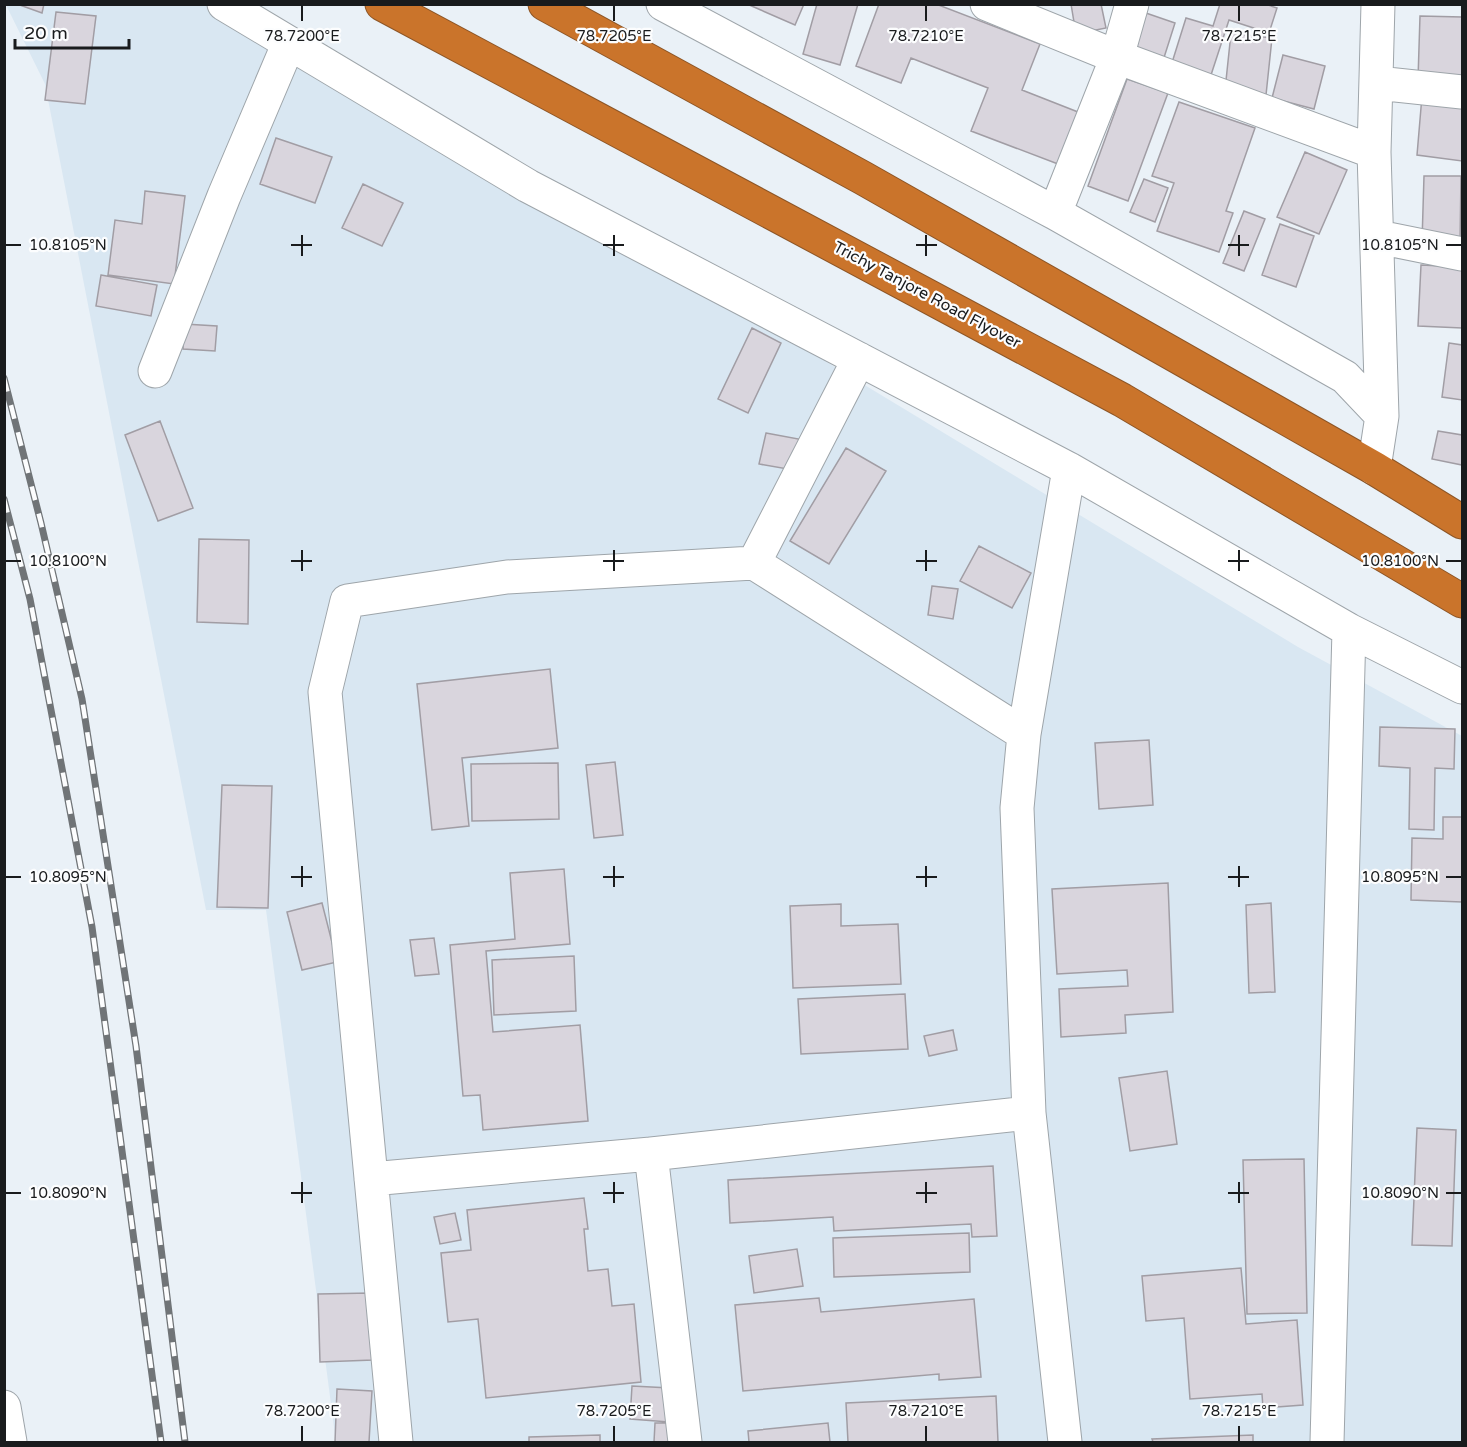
<svg xmlns="http://www.w3.org/2000/svg" width="1467" height="1447" viewBox="0 0 1467 1447" font-family="'Varela Round',sans-serif">
<style>
.built{fill:#d9e7f2}
.building{fill:#d9d5dd;stroke:#a19da4;stroke-width:1.5}
.lines{fill:none;stroke-linecap:round;stroke-linejoin:round}
.minor-casing{stroke:#9ea5aa;stroke-width:35}
.highway-casing{stroke:#8c5526;stroke-width:35}
.minor{stroke:#fff;stroke-width:33}
.highway{stroke:#ca742b;stroke-width:33}
.rail-casing{stroke:#707477;stroke-width:7}
.rail{stroke:#fcfdfe;stroke-width:4.5;stroke-dasharray:14;stroke-linecap:butt}
.ticks{fill:none;stroke:#191b1d;stroke-width:2}
.labels{text-anchor:middle;dominant-baseline:central;stroke-width:4.5;stroke-linejoin:round;paint-order:stroke}
.street-label{font-size:16px;fill:#191b1d;stroke:#fcfdfe}
.ticks-label{font-size:15px;text-anchor:middle;fill:#191b1d;stroke:#fcfdfe;stroke-width:4.5;stroke-linejoin:round;paint-order:stroke}
</style>
<rect width="100%" height="100%" fill="#eaf1f7"/>
<!-- built -->
<path class="built" d="M6 5H236L1298 647 1462 736V1442H336L266 910H206L45 84Z"/>
<!-- building -->
<path class="building" d="M17 4H44L42 13Z
M747 4H804L795 25Z
M817 4H858L840 65 803 54Z
M879 4H936L1040 44 1022 90 1078 112 1058 164 971 131 988 88 911 58 901 83 856 66Z
M1071 4H1101L1106 28 1076 34Z
M1220 4H1265L1277 8 1269 33 1229 20 1209 81 1170 69 1186 18 1213 26Z
M56 12 96 16 85 104 45 100Z
M1143 12 1175 23 1161 67 1128 57Z
M1420 16 1462 17V81L1418 79Z
M1231 33 1272 38 1266 95 1225 90Z
M1283 55 1325 66 1314 109 1272 98Z
M1127 79 1168 93 1128 201 1088 186Z
M1422 96 1462 100V161L1417 155Z
M1179 102 1255 128 1226 211 1233 213 1219 252 1157 231 1174 183 1152 176Z
M276 138 332 157 315 203 260 184Z
M1305 152 1347 170 1319 234 1277 217Z
M1424 176H1461L1460 243 1422 242Z
M1144 179 1168 188 1155 222 1130 212Z
M363 184 403 203 382 246 342 228Z
M145 191 185 196 174 284 108 275 115 220 142 224Z
M1244 211 1265 219 1244 271 1223 263Z
M1280 224 1314 236 1296 287 1262 275Z
M1421 265 1462 267V328L1418 326Z
M101 275 157 285 151 316 96 306Z
M184 324 217 326 215 351 183 349Z
M752 328 781 343 748 413 718 399Z
M1449 343 1462 345V400L1442 397Z
M160 421 193 508 158 521 125 435Z
M1438 431 1462 435V465L1432 459Z
M766 433 804 440 799 471 759 464Z
M846 448 886 471 829 564 790 541Z
M199 539 249 540 248 624 197 622Z
M979 546 1031 573 1012 608 960 581Z
M932 586 958 589 953 619 928 615Z
M550 669 558 748 462 758 469 826 432 830 417 684Z
M1380 727 1455 729 1454 769 1435 768 1434 830 1409 829 1410 768 1379 766Z
M1149 740 1153 805 1099 809 1095 743Z
M615 762 623 835 594 838 586 765Z
M558 763 559 819 472 821 471 764Z
M222 785 272 786 268 908 217 907Z
M1443 817H1462V902L1411 900 1412 838 1443 839Z
M564 869 570 944 486 951 493 1032 580 1025 588 1121 483 1130 480 1095 463 1096 450 945 515 939 510 873Z
M1168 883 1173 1012 1125 1015 1126 1033 1061 1037 1059 989 1128 986 1127 970 1057 974 1052 889Z
M322 903 337 962 302 970 287 912Z
M1271 903 1275 992 1249 993 1246 905Z
M841 904V926L898 924 901 984 793 988 790 906Z
M434 938 439 974 415 976 410 940Z
M574 956 576 1011 494 1015 492 960Z
M905 994 908 1049 801 1054 798 999Z
M953 1030 957 1050 929 1056 924 1036Z
M1167 1071 1177 1144 1130 1151 1119 1078Z
M1417 1128 1456 1130 1452 1246 1412 1245Z
M1304 1159 1307 1313 1247 1314 1243 1160Z
M993 1166 997 1236 972 1237 971 1224 834 1231 833 1217 730 1223 728 1180Z
M584 1198 588 1229H584L588 1271 608 1269 612 1306 634 1304 641 1382 486 1398 478 1319 448 1322 441 1253 471 1250 467 1210Z
M455 1213 461 1240 440 1244 434 1217Z
M969 1233 970 1272 834 1277 833 1238Z
M797 1249 803 1286 754 1293 749 1256Z
M1241 1268 1246 1324 1297 1320 1303 1405 1263 1408 1262 1394 1190 1399 1184 1318 1146 1321 1142 1276Z
M371 1293 373 1360 320 1362 318 1294Z
M819 1298 821 1312 974 1299 981 1377 939 1380V1374L743 1391 735 1305Z
M632 1386 670 1388 669 1422 630 1419Z
M337 1389 372 1391 369 1442H335Z
M996 1396 998 1442H848L846 1403Z
M655 1423H678V1442H654Z
M828 1423 830 1442H749L748 1431Z
M600 1435V1442H529V1437Z
M1253 1435V1442H1153L1152 1439Z"/>
<g class="lines">
<defs>
<path id="minor" d="M224 4 528 186 1069 469 1349 630 1462 687
M663 4 1055 213 1345 377 1382 416
M987 4 1117 57 1374 152
M1377 83 1462 92
M1055 213 1117 57 1132 4
M1378 237 1462 254
M155 371 224 196 288 45
M1374 468 1382 416 1374 152 1378 4
M754 563 859 359
M651 1154 685 1442
M371 1179 651 1154 1029 1113
M4 1407 10 1442
M396 1442 325 692 347 601 507 577 754 563 1024 734
M1065 1442 1029 1113 1017 808 1024 734 1069 469
M1327 1442 1349 630"/>
<path id="highway" d="M382 4 1122 400 1462 601
M545 4 863 178 1374 468 1462 522"/>
</defs>
<!-- minor casing -->
<use href="#minor" class="minor-casing"/>
<!-- highway casing -->
<use href="#highway" class="highway-casing"/>
<!-- minor -->
<use href="#minor" class="minor"/>
<!-- highway -->
<use href="#highway" class="highway"/>
<defs>
<path id="rail" d="M4 378 41 523 82 699 136 1046 185 1442
M4 499 30 599 92 927 161 1442"/>
</defs>
<!-- rail casing -->
<use href="#rail" class="rail-casing"/>
<!-- rail -->
<use href="#rail" class="rail"/>
</g>
<!-- ticks -->
<path class="ticks" d="M302 6V21M614 6V21M926 6V21M1239 6V21M302 235V256M614 235V256M926 235V256M1239 235V256M6 245H21M291 245H312M603 245H624M916 245H937M1228 245H1249M1446 245H1461M302 550V571M614 550V571M926 550V571M1239 550V571M6 561H21M291 561H312M603 561H624M916 561H937M1228 561H1249M1446 561H1461M302 866V887M614 866V887M926 866V887M1239 866V887M6 877H21M291 877H312M603 877H624M916 877H937M1228 877H1249M1446 877H1461M302 1182V1203M614 1182V1203M926 1182V1203M1239 1182V1203M6 1193H21M291 1193H312M603 1193H624M916 1193H937M1228 1193H1249M1446 1193H1461M302 1426V1441M614 1426V1441M926 1426V1441M1239 1426V1441"/>
<g class="labels">
<!-- street labels -->
<g class="street-label">
<text transform="translate(927 295) rotate(28)">Trichy Tanjore Road Flyover</text>
</g>
</g>
<g class="ticks-label">
<text x="302" y="41">78.7200°E</text>
<text x="614" y="41">78.7205°E</text>
<text x="926" y="41">78.7210°E</text>
<text x="1239" y="41">78.7215°E</text>
<text x="68" y="250">10.8105°N</text>
<text x="1400" y="250">10.8105°N</text>
<text x="68" y="566">10.8100°N</text>
<text x="1400" y="566">10.8100°N</text>
<text x="68" y="882">10.8095°N</text>
<text x="1400" y="882">10.8095°N</text>
<text x="68" y="1198">10.8090°N</text>
<text x="1400" y="1198">10.8090°N</text>
<text x="302" y="1416">78.7200°E</text>
<text x="614" y="1416">78.7205°E</text>
<text x="926" y="1416">78.7210°E</text>
<text x="1239" y="1416">78.7215°E</text>
</g>
<!-- border -->
<rect width="1467" height="1447" fill="none" stroke="#191b1d" stroke-width="12"/>
<!-- scale -->
<path d="M15 39v9h114v-9" fill="none" stroke="#191b1d" stroke-width="3"/>
<text x="24" y="39" font-size="18" fill="#191b1d" stroke="#fcfdfe" stroke-width="4.5" paint-order="stroke">20 m</text>
</svg>
